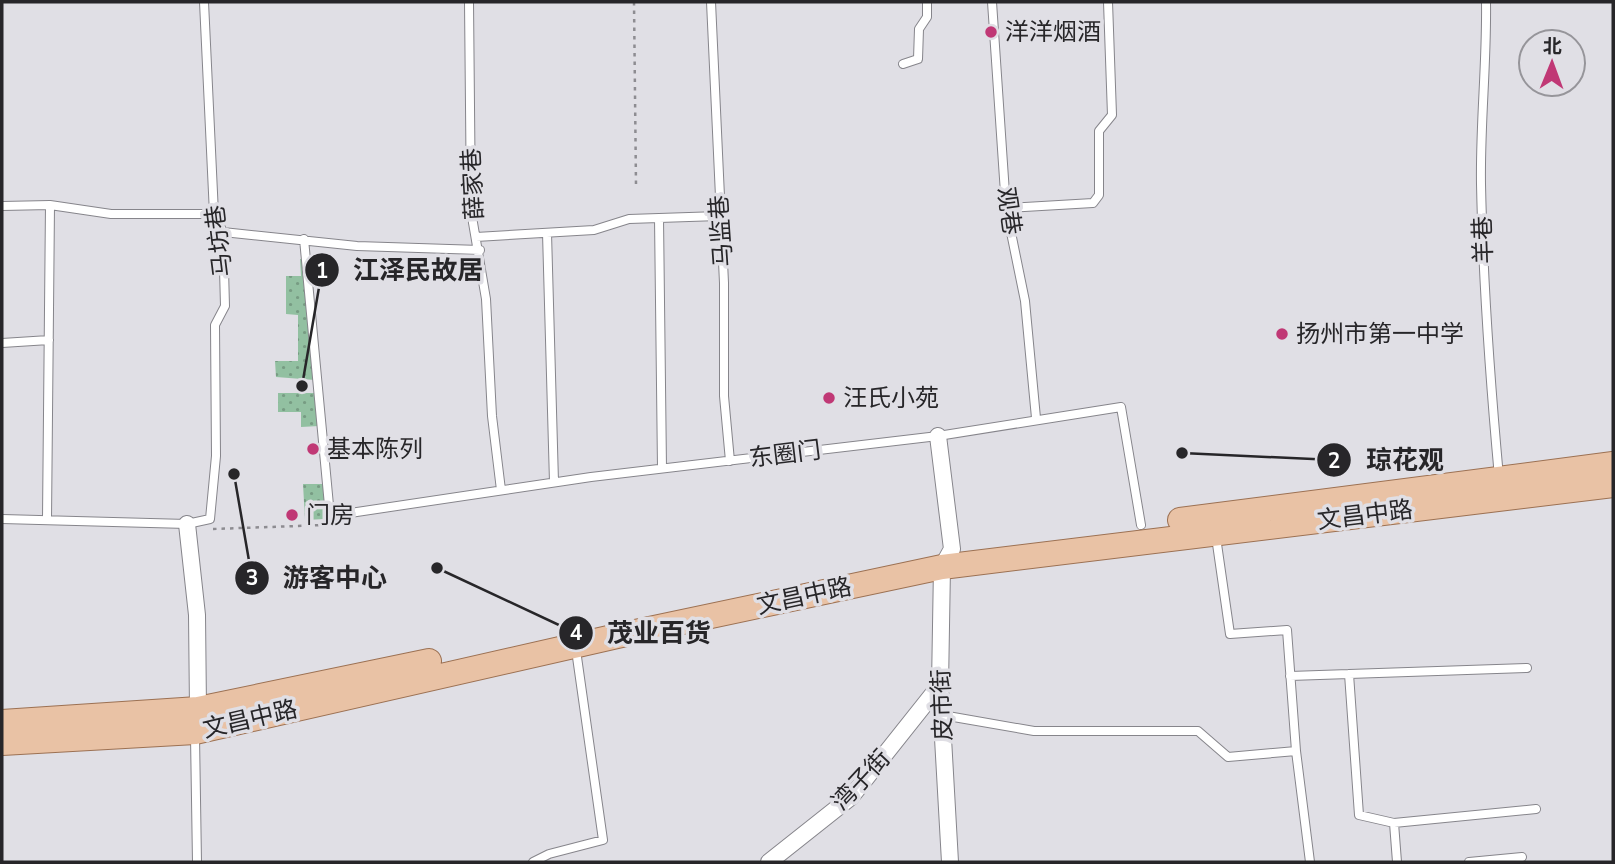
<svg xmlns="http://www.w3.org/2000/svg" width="1615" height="864" viewBox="0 0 1615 864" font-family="'Nunito Sans','Noto Sans SC',sans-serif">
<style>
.grass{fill:url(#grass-dots)}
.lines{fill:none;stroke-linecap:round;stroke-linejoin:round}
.lane-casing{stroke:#86858b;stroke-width:10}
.street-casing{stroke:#86858b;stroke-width:18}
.primary-casing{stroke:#9c7153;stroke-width:26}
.path{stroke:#8d8c91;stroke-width:2.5;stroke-dasharray:3.5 5;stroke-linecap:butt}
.lane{stroke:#fff;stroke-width:8}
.street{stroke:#fff;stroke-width:16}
.primary{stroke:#e9c2a5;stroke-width:24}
.poi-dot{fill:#c03875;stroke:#e0dfe5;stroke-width:2.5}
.labels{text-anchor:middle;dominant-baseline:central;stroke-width:7;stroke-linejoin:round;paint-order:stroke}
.poi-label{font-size:24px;fill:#272629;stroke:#e0dfe5;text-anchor:start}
.street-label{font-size:24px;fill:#272629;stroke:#e0dfe5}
.leader{fill:none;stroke:#272629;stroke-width:2.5}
.callout-dot{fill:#272629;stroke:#e0dfe5;stroke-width:2.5}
.mark-label{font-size:21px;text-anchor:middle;font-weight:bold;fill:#fff}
.callout-label{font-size:26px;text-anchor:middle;font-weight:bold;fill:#272629;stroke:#e0dfe5;stroke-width:7;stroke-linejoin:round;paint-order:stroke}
</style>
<defs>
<pattern id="grass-dots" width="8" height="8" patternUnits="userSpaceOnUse" patternTransform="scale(1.75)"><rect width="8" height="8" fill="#92c0a1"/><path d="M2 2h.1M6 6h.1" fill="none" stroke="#779c83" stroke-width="1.8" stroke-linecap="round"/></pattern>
</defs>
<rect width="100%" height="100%" fill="#e0dfe5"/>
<!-- grass -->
<path class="grass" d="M300 259H302L315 380 276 377 275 361H298V315L286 314V276H301Z
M278 393H315L319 426 301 427V412H278Z
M303 484H324L325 519 305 520Z"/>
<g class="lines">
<defs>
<path id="lane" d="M469 2 471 211 486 299 492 416 501 490
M711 2 724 283V396L730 461
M992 2 1006 208 1025 301 1036 418
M1486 2C1487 63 1480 123 1481 184 1483 282 1490 379 1499 477
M903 64 918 59 919 29 927 17V2
M2 206 50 205 111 214H214
M1006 208 1093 203 1099 195V131L1112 115 1108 2
M659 218 662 468
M223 232 357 246 480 250
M547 233 554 482
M476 237 594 230 629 219 719 216
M304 239 330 516 591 477 938 436 1121 407 1141 525
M2 343 49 340
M2 519 187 524 210 519 216 456 215 325 225 306 223 232 214 214 204 2
M47 519 50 205
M1216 537 1230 634 1287 630 1296 751 1310 862
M1349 674 1359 815 1394 823 1397 862
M1290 676 1527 668
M942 715 1034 731H1198L1228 757 1296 751
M195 736 197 862
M1394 823 1536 809
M533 862 549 854 603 840 576 650
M1469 862 1522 857"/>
<path id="street" d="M938 436 952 549 942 567 940 685 950 862
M187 524 197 615 198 709
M769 862 851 797 940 685"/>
<path id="primary" d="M1180 520 1613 464
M2 722 198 709 429 661
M2 743 195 732 626 634 942 567 1613 485"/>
</defs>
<!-- lane casing -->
<use href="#lane" class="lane-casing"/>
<!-- street casing -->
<use href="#street" class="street-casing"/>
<!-- primary casing -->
<use href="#primary" class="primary-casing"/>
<!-- path -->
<path class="path" d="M634 2 636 185
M213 529 325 525"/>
<!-- lane -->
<use href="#lane" class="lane"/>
<!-- street -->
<use href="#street" class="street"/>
<!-- primary -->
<use href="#primary" class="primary"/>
</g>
<!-- markers -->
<g class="poi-dot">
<circle cx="991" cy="32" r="7"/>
<circle cx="1282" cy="334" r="7"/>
<circle cx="829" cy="398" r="7"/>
<circle cx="313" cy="449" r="7"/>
<circle cx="292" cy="515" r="7"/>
</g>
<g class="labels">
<!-- poi labels -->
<g class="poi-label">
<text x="1005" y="32">洋洋烟酒</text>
<text x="1296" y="334">扬州市第一中学</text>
<text x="843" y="398">汪氏小苑</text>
<text x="327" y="449">基本陈列</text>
<text x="306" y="515">门房</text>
</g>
<!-- street labels -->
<g class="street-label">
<text transform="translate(473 184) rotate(-93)">薛家巷</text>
<text transform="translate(1009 211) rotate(82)">观巷</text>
<text transform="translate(721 231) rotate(-94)">马监巷</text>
<text transform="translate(1483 240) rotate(-92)">羊巷</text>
<text transform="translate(219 241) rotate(-97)">马坊巷</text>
<text transform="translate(785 454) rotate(-7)">东圈门</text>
<text transform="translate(1365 515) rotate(-7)">文昌中路</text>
<text transform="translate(804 596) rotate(-12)">文昌中路</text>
<text transform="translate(942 705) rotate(-92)">皮市街</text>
<text transform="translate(250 719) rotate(-13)">文昌中路</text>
<text transform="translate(861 780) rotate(-47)">湾子街</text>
</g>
</g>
<!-- callouts -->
<path class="leader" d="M302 386L322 270M1182 453L1334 460M234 474L252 578M437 568L576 633"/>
<g class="callout-dot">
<circle cx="302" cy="386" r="7"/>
<circle cx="1182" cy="453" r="7"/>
<circle cx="234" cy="474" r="7"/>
<circle cx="437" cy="568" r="7"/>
<circle cx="322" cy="270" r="18"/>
<circle cx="1334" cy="460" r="18"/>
<circle cx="252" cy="578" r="18"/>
<circle cx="576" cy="633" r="18"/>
</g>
<g class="mark-label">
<text x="322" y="278">1</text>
<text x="1334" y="468">2</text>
<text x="252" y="585">3</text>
<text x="576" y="640">4</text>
</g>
<g class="callout-label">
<text x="418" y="279">江泽民故居</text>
<text x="1405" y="469">琼花观</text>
<text x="335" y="587">游客中心</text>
<text x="659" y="642">茂业百货</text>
</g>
<!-- border -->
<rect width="1615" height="864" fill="none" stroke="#272629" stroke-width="7"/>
<!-- north arrow -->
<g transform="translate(1552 63) rotate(1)"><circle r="33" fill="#e0dfe5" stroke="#96959a" stroke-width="2"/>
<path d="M0-5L12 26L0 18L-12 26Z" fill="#c03875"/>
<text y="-10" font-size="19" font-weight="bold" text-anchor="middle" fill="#272629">北</text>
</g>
</svg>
